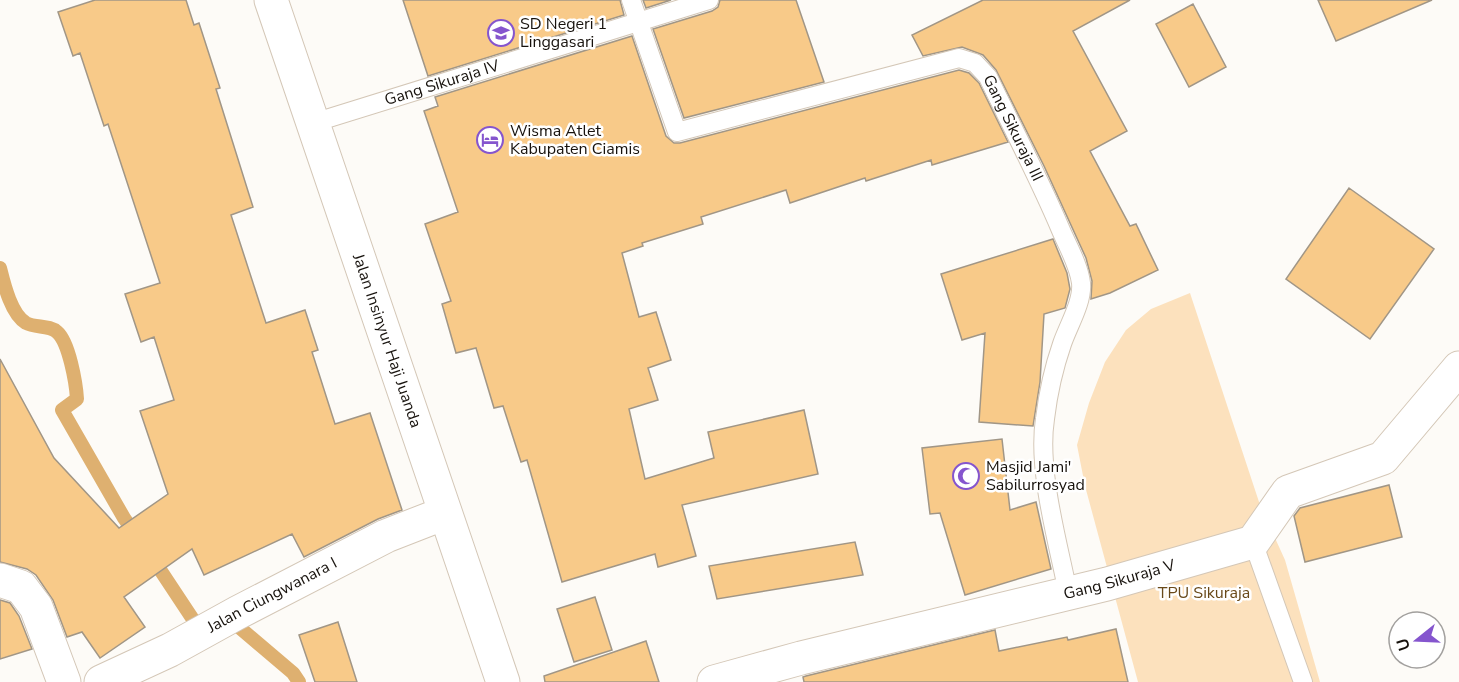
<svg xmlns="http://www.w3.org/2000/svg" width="1459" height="682" viewBox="0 0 1459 682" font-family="'Nunito Sans',sans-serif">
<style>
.green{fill:#fce1bd}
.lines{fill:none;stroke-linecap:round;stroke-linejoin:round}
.stream{stroke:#deb070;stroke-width:14}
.building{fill:#f8ca89;stroke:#a19686;stroke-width:1.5}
.service-casing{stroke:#d4c7b7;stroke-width:20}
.minor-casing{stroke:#d4c7b7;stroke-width:35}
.trunk-casing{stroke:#d4c7b7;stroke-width:35}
.service{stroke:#fff;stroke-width:18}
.minor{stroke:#fff;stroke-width:33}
.trunk{stroke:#fff;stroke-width:33}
.labels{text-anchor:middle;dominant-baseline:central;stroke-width:5;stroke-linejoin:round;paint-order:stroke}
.poi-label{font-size:16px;fill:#17120d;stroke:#fff;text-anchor:start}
.street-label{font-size:16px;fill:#17120d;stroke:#fff}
.park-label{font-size:16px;fill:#694919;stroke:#fff}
</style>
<rect width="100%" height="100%" fill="#fdfbf7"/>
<!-- green -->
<path class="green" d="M1190 293 1260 505 1285 560 1320 682H1138L1085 486 1077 445 1089 403 1105 362 1126 330 1151 309Z"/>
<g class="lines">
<!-- stream -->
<path class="stream" d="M0 268C4 284 11 314 26 323 35 328 50 325 57 332 69 342 76 383 77 399L62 410 124 518 138 538
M151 556 196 624
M240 628 293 673 299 682"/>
</g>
<!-- building -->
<path class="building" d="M95 0H186L194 25 199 23 220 88 216 89 253 207 231 215 266 323 305 310 318 350 312 352 335 424 370 413 402 510 378 519 304 557 292 534 204 575 192 549 124 597 145 627 100 658 82 632 67 637 53 600 36 575 27 569 0 562V359L54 458 119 528 168 494 140 411 174 400 154 337 141 342 125 294 160 283 108 124 104 126 80 53 73 56 58 12Z
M403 0H620L624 15 428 76Z
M643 0H671L646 8Z
M720 0H796L824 82 684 118 653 29 712 11 718 7Z
M983 0H1130L1073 31 1127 131 1090 151 1130 226 1136 224 1158 270 1110 293 1091 299 1092 281 1086 258 1044 166 996 70 983 55 962 47 923 56 912 35Z
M1318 0H1432L1336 41Z
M1193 4 1226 67 1189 87 1156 24Z
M632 36 666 136 674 143H680L959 70 969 73 979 83 1008 142 932 165 931 160 866 181 865 178 790 203 786 190 701 217 703 224 642 243 643 246 622 253 639 317 656 312 671 360 648 368 658 400 629 409 645 479 714 458 708 432 804 410 818 474 682 505 696 556 658 567 655 554 562 582 527 460 521 462 503 406 494 408 476 348 456 353 442 304 451 301 425 224 458 212 424 111 438 106 435 97Z
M1349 188 1434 249 1370 339 1286 279Z
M1053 239 1067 273 1070 289 1065 308 1044 314 1040 382 1033 426 979 422 985 333 962 340 941 274Z
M1002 439 1010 510 1036 502 1051 569 965 595 940 513 930 514 922 448Z
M1389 485 1402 537 1305 562 1294 516 1300 508Z
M855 542 863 575 717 599 709 566Z
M595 597 612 650 574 662 557 609Z
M0 600 10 603 19 616 32 649 0 659Z
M338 622 357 682H315L299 635Z
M1116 629 1128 682H804L803 677 806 676 995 630 999 651 1067 637 1068 640Z
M646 641 659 682H545L544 676Z"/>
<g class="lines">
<defs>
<g id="service">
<path id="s1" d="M631 0 677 132 959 58 975 63 988 77C1012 127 1038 176 1060 228 1067 245 1079 265 1081 283 1083 302 1068 326 1062 344 1054 367 1048 394 1045 419 1037 470 1058 542 1068 593"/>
<path id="s2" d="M313 123 709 0"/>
<path d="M1253 542 1303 682"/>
</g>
<g id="minor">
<path d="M0 580 21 587 36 607 64 682"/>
<path id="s3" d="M101 682 170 650 237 613 386 536 445 513"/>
<path id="s4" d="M714 682 801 658 1107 584 1253 542 1288 492 1383 458 1459 368"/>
</g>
<g id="trunk">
<path id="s5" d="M271 0 503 682"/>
</g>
</defs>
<!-- service casing -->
<use href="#service" class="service-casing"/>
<!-- minor casing -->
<use href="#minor" class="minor-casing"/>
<!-- trunk casing -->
<use href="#trunk" class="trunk-casing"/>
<!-- service -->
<use href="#service" class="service"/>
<!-- minor -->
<use href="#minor" class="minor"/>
<!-- trunk -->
<use href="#trunk" class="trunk"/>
</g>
<!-- icons -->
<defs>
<symbol id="school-ring" viewBox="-11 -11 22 22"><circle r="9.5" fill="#fff" stroke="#8555ce" stroke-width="1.5"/><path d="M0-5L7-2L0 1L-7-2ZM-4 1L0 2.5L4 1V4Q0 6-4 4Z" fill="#8555ce"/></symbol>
<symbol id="hotel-ring" viewBox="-11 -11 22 22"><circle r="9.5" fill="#fff" stroke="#8555ce" stroke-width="1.5"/><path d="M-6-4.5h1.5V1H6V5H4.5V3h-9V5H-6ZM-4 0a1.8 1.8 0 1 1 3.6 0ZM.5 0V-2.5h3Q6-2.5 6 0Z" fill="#8555ce"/></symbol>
<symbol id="mosque-ring" viewBox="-11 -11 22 22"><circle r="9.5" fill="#fff" stroke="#8555ce" stroke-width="1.5"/><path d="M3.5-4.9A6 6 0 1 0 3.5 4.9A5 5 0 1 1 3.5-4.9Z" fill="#8555ce"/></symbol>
</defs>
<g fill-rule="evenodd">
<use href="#school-ring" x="486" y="18" width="30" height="30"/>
<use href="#hotel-ring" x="475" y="125" width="30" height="30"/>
<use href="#mosque-ring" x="951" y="461" width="30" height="30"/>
</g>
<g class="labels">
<!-- poi labels -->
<g class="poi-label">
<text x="520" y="24">SD Negeri 1<tspan x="520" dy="18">Linggasari</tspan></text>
<text x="510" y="131">Wisma Atlet<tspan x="510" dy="18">Kabupaten Ciamis</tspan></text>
<text x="986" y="467">Masjid Jami'<tspan x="986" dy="18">Sabilurrosyad</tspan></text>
</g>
<!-- street labels -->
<g class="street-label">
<text stroke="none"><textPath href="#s2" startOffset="135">Gang Sikuraja IV</textPath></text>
<text stroke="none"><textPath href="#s1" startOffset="524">Gang Sikuraja III</textPath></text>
<text stroke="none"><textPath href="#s5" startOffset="360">Jalan Insinyur Haji Juanda</textPath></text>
<text stroke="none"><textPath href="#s4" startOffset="418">Gang Sikuraja V</textPath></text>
<text stroke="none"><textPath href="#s3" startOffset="192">Jalan Ciungwanara I</textPath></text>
</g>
<!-- park labels -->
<g class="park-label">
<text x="1204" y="593">TPU Sikuraja</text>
</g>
</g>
<!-- north arrow -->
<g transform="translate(1417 640) rotate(252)"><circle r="28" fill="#ffffff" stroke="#a2a09e" stroke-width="1.5"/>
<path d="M0-4.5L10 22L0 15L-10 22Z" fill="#8555ce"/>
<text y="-9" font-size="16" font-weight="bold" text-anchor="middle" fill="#17120d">U</text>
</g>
</svg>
